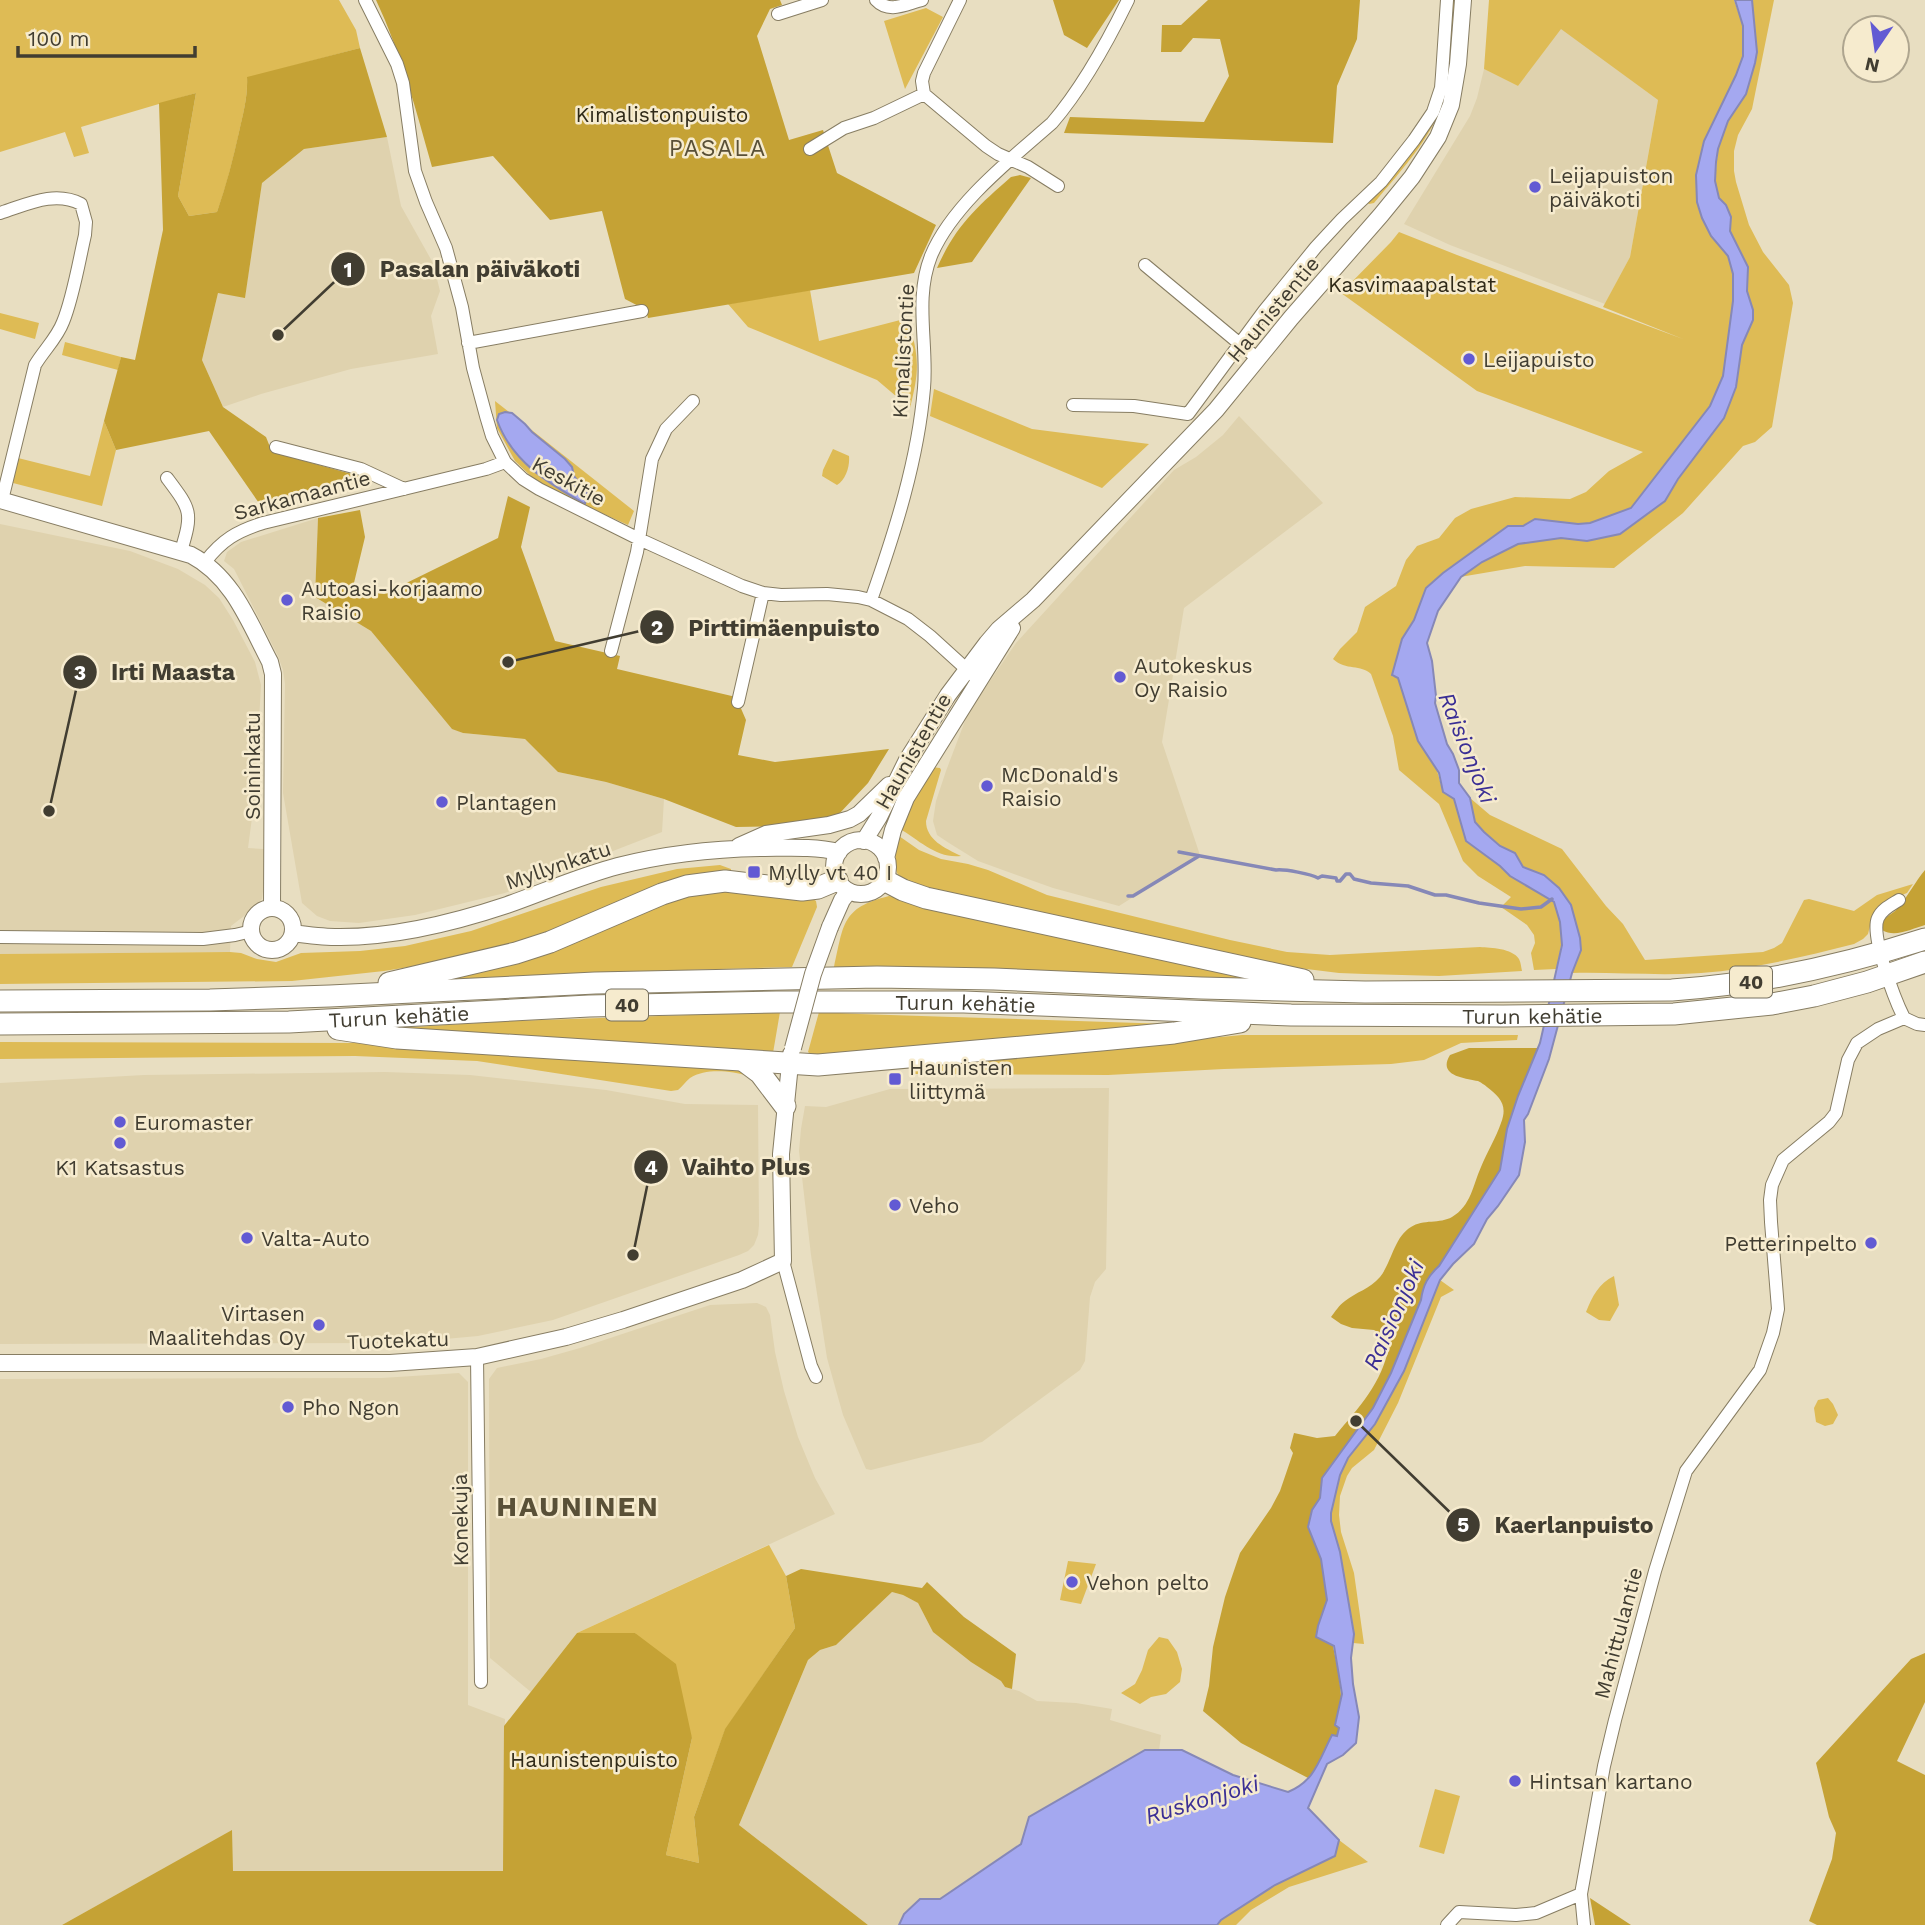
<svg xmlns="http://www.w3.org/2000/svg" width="1925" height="1925" viewBox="0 0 1925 1925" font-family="'Work Sans',sans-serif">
<rect width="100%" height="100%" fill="#e8dec1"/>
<path fill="#dfd2ae" d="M1561,28L1658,100L1630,257L1605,304L1450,245L1404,224L1470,116L1477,98L1484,69L1518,86Z
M387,137L401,206L433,263L440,291L431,316L438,354L351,369L261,394L223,407L202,360L218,293L245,297L262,183L304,149Z
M1239,416L1323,503L1184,608L1162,742L1200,855L1119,906L1053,888L978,861L949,843L937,835L933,821L936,801L946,771L968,713L1016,643L1174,470L1196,457L1223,435Z
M318,518L315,597L371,631L452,728L463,733L525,739L558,772L606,782L664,799L662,832L505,893L415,915L359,923L330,921L317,916L302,903L283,793L285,684L283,670L278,656L234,569L224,561L227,552L241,542Z
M0,524L130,551L178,569L205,585L219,598L233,620L255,662L261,685L255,795L248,848L264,849V883L262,899L244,916L231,926L230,952L0,954Z
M385,1072L470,1075L606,1090L685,1104L758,1105L759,1225L758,1235L754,1245L748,1251L739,1255L553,1320L478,1336L401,1343L0,1344V1083L144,1075Z
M1109,1088L1106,1269L1095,1282L1090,1297L1085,1361L1080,1370L982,1442L871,1470L866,1469L843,1415L827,1358L811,1255L799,1151L801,1129L805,1106L826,1107L890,1089Z
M757,1303L766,1307L770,1315L775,1352L784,1391L798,1437L815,1478L835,1514L577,1633L531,1692L490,1658L489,1379L497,1368L541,1359L580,1348L710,1305Z
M459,1373L468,1382V1705L505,1719L504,1871H232L231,1831L62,1925H0V1379L382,1378Z
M892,1592L903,1595L918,1603L933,1632L966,1658L1001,1681L1005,1687L1019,1691L1037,1701L1076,1703L1112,1709L1110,1720L1161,1735L1159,1751L1145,1750L1021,1843L940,1899L904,1914L899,1925H868L739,1825L808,1660L820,1650L836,1645Z"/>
<path fill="#debb55" d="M0,0H339L356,30L360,48L247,78C248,98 242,118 238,137C232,163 226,187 217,212L189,216L178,196L196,93L81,127L89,153L74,157L65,132L0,152Z
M1451,0H1455C1453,28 1454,58 1448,86C1438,132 1403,168 1374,203L1369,204L1367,202L1434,117Z
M1489,0H1734L1743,26V56L1736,75L1704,141L1711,236L1728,256L1733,274V301L1723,376L1710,406L1631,508L1590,523L1578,524L1535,519L1523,526H1508L1426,588L1414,620L1402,639L1392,676L1398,678L1418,741L1436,767L1443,792L1454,799L1466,841L1500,866L1510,876L1554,902C1563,931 1564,940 1556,969L1534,970L1531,953L1535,943L1534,935L1527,925L1501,907L1511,897L1478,876L1463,861L1439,804L1399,770L1393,736L1371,674C1361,664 1346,671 1333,659L1340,649L1357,632L1365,607L1396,586L1406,560L1417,546L1439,538L1455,518L1471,509L1515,497L1570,499L1586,492L1609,471L1643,452L1477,391L1341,293L1391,242L1399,232L1457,255L1683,339L1603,307L1630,257L1658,100L1561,29L1518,86L1484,69Z
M1752,0H1774L1752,109L1738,135L1734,151V171L1736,182L1749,225L1763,252L1789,285L1793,303L1772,427L1755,442L1743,446L1683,513L1614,568L1525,566L1460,577L1482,562L1518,544L1561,538L1587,541L1620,534L1665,501L1736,387L1742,345L1753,320V310L1747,291L1748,267L1730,231L1731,217L1726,205L1719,199L1715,181L1718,149L1728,121L1746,94L1755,63L1757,52Z
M926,8L943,17L905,89L884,21Z
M810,290L819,341L908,318C919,358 920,368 910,408L877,380L748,327L728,304Z
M0,313L39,323L35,339L0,329Z
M65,342L121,357L118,370L62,355Z
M934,389L1032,429L1149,444L1102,488L930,416Z
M495,401L634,511L628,525L586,506L536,481L515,461L497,428Z
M104,421L116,450L102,506L13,483L18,458L90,476Z
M833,449L849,456C850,466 846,480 837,485L822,476L823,470Z
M931,767L940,768L941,770L926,821C926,840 945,848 961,856C937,859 919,840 900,829L902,815Z
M1470,798L1490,815L1562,849L1606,906L1623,924L1645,960L1763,952L1774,948L1782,943L1804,900L1809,899L1854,911L1877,895L1913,884L1907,893L1894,898L1872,918L1868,934L1863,939L1854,944C1803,957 1753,969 1701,973C1658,976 1615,972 1572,973L1581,950L1580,938L1571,905L1559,888L1544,875L1523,867L1515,853L1500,846L1484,832L1475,822Z
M899,836L919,850L941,859L968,864L988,870L1047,895L1230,940L1287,952L1330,955L1480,947C1491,948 1512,948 1519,959C1521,963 1521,967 1522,971L1439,976L1365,974L1339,973L1243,961L921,889C915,885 905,882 900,877C891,868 897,846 899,836Z
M720,865L731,869V872L541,936L459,959L384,971L292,981L0,984V954L230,952L241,953L257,959L276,962L301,953L360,951L405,946L471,931L601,887L677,869Z
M712,890L813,899L816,901L817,907L792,967L583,973L460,980L455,978L661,903Z
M889,896L1266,981L834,967C844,924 841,908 889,896Z
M780,1012L773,1053L398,1028L511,1021Z
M819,1012L859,1014L1170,1024L813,1056L808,1052Z
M1242,1035H1518L1517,1040L1461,1043L1424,1060L1391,1064L1224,1069L1108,1075L913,1074L915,1071L936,1064Z
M0,1042L356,1043L730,1067L750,1073L748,1076C731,1071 706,1068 690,1078C686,1081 682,1087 678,1090L671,1091L477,1061L355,1056L0,1059Z
M1614,1276L1619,1305L1610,1321L1599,1320L1586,1312C1592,1297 1599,1283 1614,1276Z
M1440,1280L1454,1290L1441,1297L1398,1403L1374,1450L1352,1468L1347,1476L1340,1496L1339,1515L1341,1532L1354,1573L1364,1644L1353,1643L1354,1634L1340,1552L1331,1521V1513L1340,1475L1348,1458L1375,1424L1404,1371Z
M1828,1398L1833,1404L1838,1415L1833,1424L1825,1426L1816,1422L1814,1408L1818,1400Z
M769,1545L786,1576L795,1628L725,1730L694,1817L699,1863L666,1855L692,1738L635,1633H577Z
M1068,1561L1096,1564L1081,1604L1060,1600Z
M1159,1637L1168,1639L1177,1652L1182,1669L1180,1682L1166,1694L1151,1697L1140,1704L1121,1693L1135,1684L1142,1670L1148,1650Z
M1435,1789L1460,1796L1444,1854L1419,1847Z
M1339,1840L1368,1862L1289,1887L1251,1910L1236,1925H1217L1221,1920L1275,1885L1335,1856Z"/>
<path fill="#c5a235" d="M376,0H780L782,5L770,9L757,36L789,140L823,130L837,173L936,225L914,273L648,318L646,310L625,299L602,211L550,220L493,156L432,167C416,110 401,53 376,0Z
M1053,0H1119L1087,48L1064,35Z
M1208,0H1360L1357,39L1337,86L1333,143L1064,133L1070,117L1204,122L1229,76L1220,39L1193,38L1181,52H1161L1162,25H1181Z
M360,48L387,137L304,149L262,183L245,298L218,293L202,360L223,407L266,437L272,452L366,478L261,506L209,431L116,450L104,421L121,357L135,360L163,230L159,103L196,93L178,196L189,216L217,212C226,186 233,159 239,132C243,114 248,96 247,77Z
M1020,175L1031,178L972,262L937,268C956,225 977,207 1011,177Z
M508,496L530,507L521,547L555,641L620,656L617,669L736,697L746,720L738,755L775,762L889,749L868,783L839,814L794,826L736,827L664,799L606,782L558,772L525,739L463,733L452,729L371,631L315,597L318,518L360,510L365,537L353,587L384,594L498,538Z
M1925,870V925C1911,929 1895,938 1882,930L1881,923C1887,915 1893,914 1898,908C1908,896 1915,882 1925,870Z
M1469,1048H1538L1518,1096L1507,1129L1500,1170L1439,1266C1428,1277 1423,1285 1421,1300L1391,1373L1373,1408L1322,1478L1320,1498L1312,1510L1308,1527L1321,1559L1327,1600L1318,1626L1316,1637L1333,1646C1339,1675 1346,1706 1337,1736L1332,1735L1310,1779L1241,1743L1203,1711L1209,1686L1213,1647L1225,1597L1240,1553L1271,1508L1280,1491L1293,1453L1290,1448L1294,1433L1317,1438L1335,1436C1358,1408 1383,1383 1389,1345L1381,1334L1374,1330L1352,1328L1341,1324L1331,1317C1335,1312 1339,1305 1345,1301C1356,1292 1370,1289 1380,1277C1392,1262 1394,1237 1411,1227C1423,1219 1440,1224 1452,1217C1471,1206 1473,1185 1481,1167C1487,1152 1496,1138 1501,1123C1508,1105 1500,1097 1487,1087C1485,1085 1480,1082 1478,1081C1465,1078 1437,1076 1450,1055Z
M801,1569L922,1588L927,1582L964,1617L1016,1654L1012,1689L1005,1687L1001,1681L971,1662L933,1632L918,1603L903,1595L892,1592L836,1645L820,1650L808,1660L739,1825L868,1925H62L232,1830L233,1871H503L504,1726L577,1633H635L676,1664L692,1738L666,1855L699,1863L694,1817L725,1729L795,1628L786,1576Z
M1925,1653V1702L1897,1761L1925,1775V1925H1817L1809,1921L1832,1859L1836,1833L1829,1817L1816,1763L1911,1659Z
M1590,1898L1631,1925H1595Z"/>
<path fill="#a4a8f0" stroke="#8688b7" stroke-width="2" d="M1735,0H1752L1757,52L1755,63L1746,94L1728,121L1718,149L1716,162L1715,181L1719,198L1726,205L1731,217L1730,231L1748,267L1747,291L1753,310V320L1742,345L1736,387L1724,418L1678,479L1665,501L1620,534L1587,541L1561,538L1518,544L1482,562L1461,577L1438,611L1427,643L1432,661L1436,696L1435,703L1447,744L1453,754L1459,770V783L1470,798L1475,822L1484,832L1500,846L1515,853L1523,867L1544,875L1559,888L1571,905L1580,938L1581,950L1572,973L1549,1059L1528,1114L1524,1120L1525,1142L1519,1175L1498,1206L1487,1219L1474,1244L1453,1264L1440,1280L1404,1371L1375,1424L1348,1458L1340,1475L1331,1513V1521L1340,1552L1354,1634L1351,1658L1353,1684L1359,1717L1356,1743L1343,1755L1327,1764L1308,1808L1339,1840L1335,1856L1275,1885L1221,1920L1217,1925H899L904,1914L920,1899H940L1021,1844L1029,1817L1145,1750H1182L1233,1775L1288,1792C1315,1781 1319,1760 1332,1735L1337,1736L1339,1728L1335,1725L1342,1694L1334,1646L1316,1637L1318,1626L1327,1600L1321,1559L1308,1527L1312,1510L1320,1498L1322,1478L1373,1408L1391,1373L1421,1300C1423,1285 1428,1276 1439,1266L1500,1170L1507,1129L1518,1096L1540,1043L1562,945L1560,922L1554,902L1510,876L1500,866L1466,841L1454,799L1443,792L1439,773L1418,741L1398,678L1392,675L1402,639L1414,620L1426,588L1443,573L1508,526H1523L1535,519L1578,524L1590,523L1631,508L1710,406L1723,376L1733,301V274L1728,256L1711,236L1702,218L1697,202L1696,175L1704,141L1736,75L1743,56V26Z
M505,412L512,413L525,424L532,432L565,459L572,467L574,476L587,493L585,504C548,483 512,462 497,420L499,414Z"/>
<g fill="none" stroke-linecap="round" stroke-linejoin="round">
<path stroke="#8688b7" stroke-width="3.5" d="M1179,852L1276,870C1285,869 1311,874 1318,878L1322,876L1336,878L1337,881H1340L1346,874H1350L1354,879L1371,883L1408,886L1435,895H1446L1479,903L1521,909L1541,907L1552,899
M1128,896H1133L1199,856"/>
<defs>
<path id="minor" d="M365,0L397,64L403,83L415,171L426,202L446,248L462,307L473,368L486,416L492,436L505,462L523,479L539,489L639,539L742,586L763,593L781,595L827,594L858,597L871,600L908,619L930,636L974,676
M876,0C889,14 906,4 922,0
M960,0L924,73L922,81L924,94L986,146L998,154L1028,167L1058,186
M778,14L822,0
M810,149L844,128L874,118L924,94
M0,213C26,205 54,190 81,204L86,222L85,235C79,261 73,298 63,322C57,338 44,350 35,365L2,500
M1145,265L1258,359
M468,343L642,311
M1073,405L1134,406L1188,414L1264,311L1316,247L1342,219L1381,182L1414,140L1433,112L1441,88L1442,75L1447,0
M276,447L361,469L404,489
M167,478C191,510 193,512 181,551
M205,562C222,540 237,531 263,523L486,469L505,462
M871,600C895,532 918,460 924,388C928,344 914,299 931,256C952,205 1011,159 1052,123C1083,87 1107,43 1128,0
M611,651L637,552L652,459L666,429L693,401
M738,702L763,593
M1899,900C1891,905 1882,909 1878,918C1870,935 1895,1000 1904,1018
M0,937L203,939L235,935L252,931
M1904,1018L1917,1024L1925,1025
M783,1261L811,1366L816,1377
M477,1357L481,1682
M1447,1925L1459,1912L1516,1915L1536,1913L1581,1894
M1584,1925L1581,1894L1604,1766L1615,1720L1655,1571L1686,1471L1760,1370L1773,1333L1778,1309L1771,1222L1770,1200L1772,1185L1783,1160L1829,1122L1836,1113L1848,1060L1857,1043L1878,1029L1904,1018"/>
<path id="tertiary" d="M0,500L191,555C233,577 249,622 270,662L273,674L272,908
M834 867a27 27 0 1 1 54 0a27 27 0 1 1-54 0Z
M864,841L879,817L907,760L948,695L987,643L999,629L1033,600L1216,410L1291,318L1381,215L1412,177L1438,137L1451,105L1458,64L1463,0
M739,846L766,834L829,825L850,819L859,814L889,785
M886,858L893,830L906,798L1012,628
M251 929a21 21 0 1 1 42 0a21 21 0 1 1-42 0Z
M830,927L842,900L849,891
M293,933C307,935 321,937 335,937C392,938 453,923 507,905C544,892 580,876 618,866C665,854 711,849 760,848C787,848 813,846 839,852
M0,1363H390L477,1357L566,1337L623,1320L742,1280L783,1261L781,1154L791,1054"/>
<g id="trunk">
<path d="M884,880L903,890L926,898L1303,980"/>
<path d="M389,983L516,953L550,942L662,894L687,886L725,881L802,890L818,888L837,880"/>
<path d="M0,1001L210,1000L330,996L595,983L877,977L994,979L1201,988L1365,992L1672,990C1760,984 1841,966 1925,939"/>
<path id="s1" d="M0,1024L289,1022L589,1006L777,1002H964L1291,1015L1503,1016L1674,1014L1772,1004L1814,996L1867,982L1925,962"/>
<path d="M338,1029L397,1038L818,1065L1101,1040L1174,1033L1240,1022"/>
<path d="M744,1061L760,1073L785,1106"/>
</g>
</defs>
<use href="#minor" stroke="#877d63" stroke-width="14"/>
<use href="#tertiary" stroke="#877d63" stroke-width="18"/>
<use href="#trunk" stroke="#877d63" stroke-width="23"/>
<use href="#minor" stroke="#fff" stroke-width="12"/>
<use href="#tertiary" stroke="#fff" stroke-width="16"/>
<use href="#trunk" stroke="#fff" stroke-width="21"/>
<defs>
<path id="tertiary-bridge" d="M793,1048L813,974L830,927"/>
</defs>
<use href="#tertiary-bridge" stroke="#877d63" stroke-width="18" stroke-linecap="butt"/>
<use href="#tertiary-bridge" stroke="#fff" stroke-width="16"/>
</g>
<g fill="#625ad3" stroke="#f6ebce" stroke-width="2.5">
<circle cx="1535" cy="187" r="7"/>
<circle cx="1469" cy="359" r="7"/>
<circle cx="287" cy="600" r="7"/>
<circle cx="1120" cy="677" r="7"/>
<circle cx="987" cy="786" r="7"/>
<circle cx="442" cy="802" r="7"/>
<rect x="747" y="865" width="14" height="14" rx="3.5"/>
<rect x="888" y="1072" width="14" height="14" rx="3.5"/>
<circle cx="120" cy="1122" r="7"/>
<circle cx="120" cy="1143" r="7"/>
<circle cx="895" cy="1205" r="7"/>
<circle cx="247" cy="1238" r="7"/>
<circle cx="1871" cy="1243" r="7"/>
<circle cx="319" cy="1325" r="7"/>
<circle cx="288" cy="1407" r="7"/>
<circle cx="1072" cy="1582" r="7"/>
<circle cx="1515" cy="1781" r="7"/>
</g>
<g text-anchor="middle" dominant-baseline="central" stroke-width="5" stroke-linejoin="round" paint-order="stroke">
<g fill="#f6ebce" stroke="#777160" stroke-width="2">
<rect x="1730" y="966.5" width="42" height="31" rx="5"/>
<rect x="606" y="989.5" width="42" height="31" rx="5"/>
</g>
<g font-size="19" font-weight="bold" fill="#413d31">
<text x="1751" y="982">40</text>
<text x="627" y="1005">40</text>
</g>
<g font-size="21" fill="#302a18" stroke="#f6ebce">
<text x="662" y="114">Kimalistonpuisto</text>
<text x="1412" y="284">Kasvimaapalstat</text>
<text x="594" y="1759">Haunistenpuisto</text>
</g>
<g font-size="21" fill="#413d31" stroke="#f6ebce" text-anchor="start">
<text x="1549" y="175">Leijapuiston<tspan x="1549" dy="24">päiväkoti</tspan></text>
<text x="1483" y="359">Leijapuisto</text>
<text x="301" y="588">Autoasi-korjaamo<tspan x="301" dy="24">Raisio</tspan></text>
<text x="1134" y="665">Autokeskus<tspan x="1134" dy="24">Oy Raisio</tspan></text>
<text x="1001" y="774">McDonald's<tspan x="1001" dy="24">Raisio</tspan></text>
<text x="456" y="802">Plantagen</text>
<text x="768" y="872">Mylly vt 40 I</text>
<text x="909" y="1067">Haunisten<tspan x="909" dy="24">liittymä</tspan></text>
<text x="134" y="1122">Euromaster</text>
<text x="120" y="1167" text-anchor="middle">K1 Katsastus</text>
<text x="909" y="1205">Veho</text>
<text x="261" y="1238">Valta-Auto</text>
<text x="1857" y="1243" text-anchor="end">Petterinpelto</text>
<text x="305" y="1313" text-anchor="end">Virtasen<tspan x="305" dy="24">Maalitehdas Oy</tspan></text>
<text x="302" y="1407">Pho Ngon</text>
<text x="1086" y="1582">Vehon pelto</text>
<text x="1529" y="1781">Hintsan kartano</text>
</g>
<g font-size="21" fill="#413d31" stroke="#f6ebce">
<text transform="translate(1273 309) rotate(-50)">Haunistentie</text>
<text transform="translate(903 351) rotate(-87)">Kimalistontie</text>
<text transform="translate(569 481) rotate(29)">Keskitie</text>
<text transform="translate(302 495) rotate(-15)">Sarkamaantie</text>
<text transform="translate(913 751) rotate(-60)">Haunistentie</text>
<text transform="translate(252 766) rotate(-90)">Soininkatu</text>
<text transform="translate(558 865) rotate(-19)">Myllynkatu</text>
<text stroke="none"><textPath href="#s1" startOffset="966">Turun kehätie</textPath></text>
<text stroke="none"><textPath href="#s1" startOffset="1533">Turun kehätie</textPath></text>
<text stroke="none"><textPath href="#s1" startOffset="399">Turun kehätie</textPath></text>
<text transform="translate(398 1340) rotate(-2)">Tuotekatu</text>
<text transform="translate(460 1520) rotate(-91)">Konekuja</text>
<text transform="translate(1618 1633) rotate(-75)">Mahittulantie</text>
</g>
<g font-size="23" letter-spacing="2" fill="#595037" stroke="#f6ebce">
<text x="718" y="148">PASALA</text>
</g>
<g font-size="23" font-style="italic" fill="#3b2f95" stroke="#f6ebce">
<text transform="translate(1467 748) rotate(68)">Raisionjoki</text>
<text transform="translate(1394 1315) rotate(-66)">Raisionjoki</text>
<text transform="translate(1202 1800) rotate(-17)">Ruskonjoki</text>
</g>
<g font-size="28" font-weight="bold" letter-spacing="2" fill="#595037" stroke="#f6ebce">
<text x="578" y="1506">HAUNINEN</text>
</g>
</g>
<path fill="none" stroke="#413d31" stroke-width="2.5" d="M278 335L348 269M508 662L657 627M49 811L80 672M633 1255L651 1167M1356 1421L1463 1525"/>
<g fill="#413d31" stroke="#f6ebce" stroke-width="2.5">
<circle cx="278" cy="335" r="7"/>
<circle cx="508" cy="662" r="7"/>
<circle cx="49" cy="811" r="7"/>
<circle cx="633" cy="1255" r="7"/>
<circle cx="1356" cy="1421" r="7"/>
<circle cx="348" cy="269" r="18"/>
<circle cx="657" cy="627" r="18"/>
<circle cx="80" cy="672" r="18"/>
<circle cx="651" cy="1167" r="18"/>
<circle cx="1463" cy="1525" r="18"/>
</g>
<g font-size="21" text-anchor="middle" font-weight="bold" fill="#fff">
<text x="348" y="277">1</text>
<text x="657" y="635">2</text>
<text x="80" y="680">3</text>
<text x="651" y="1175">4</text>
<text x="1463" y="1532">5</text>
</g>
<g font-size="23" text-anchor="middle" font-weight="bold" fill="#413d31" stroke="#f6ebce" stroke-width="5" stroke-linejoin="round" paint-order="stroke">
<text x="480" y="277">Pasalan päiväkoti</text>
<text x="784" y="636">Pirttimäenpuisto</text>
<text x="173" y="680">Irti Maasta</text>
<text x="746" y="1175">Vaihto Plus</text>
<text x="1574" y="1533">Kaerlanpuisto</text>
</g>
<g transform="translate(1876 49) rotate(193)"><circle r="33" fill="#f6ebce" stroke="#aea58f" stroke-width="2"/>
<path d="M0-5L12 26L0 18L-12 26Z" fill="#625ad3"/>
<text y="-10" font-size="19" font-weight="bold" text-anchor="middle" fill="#413d31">N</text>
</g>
<path d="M18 46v10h177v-10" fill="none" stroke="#413d31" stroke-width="3.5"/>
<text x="28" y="46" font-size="21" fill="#413d31" stroke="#f6ebce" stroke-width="5" paint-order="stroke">100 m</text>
</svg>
